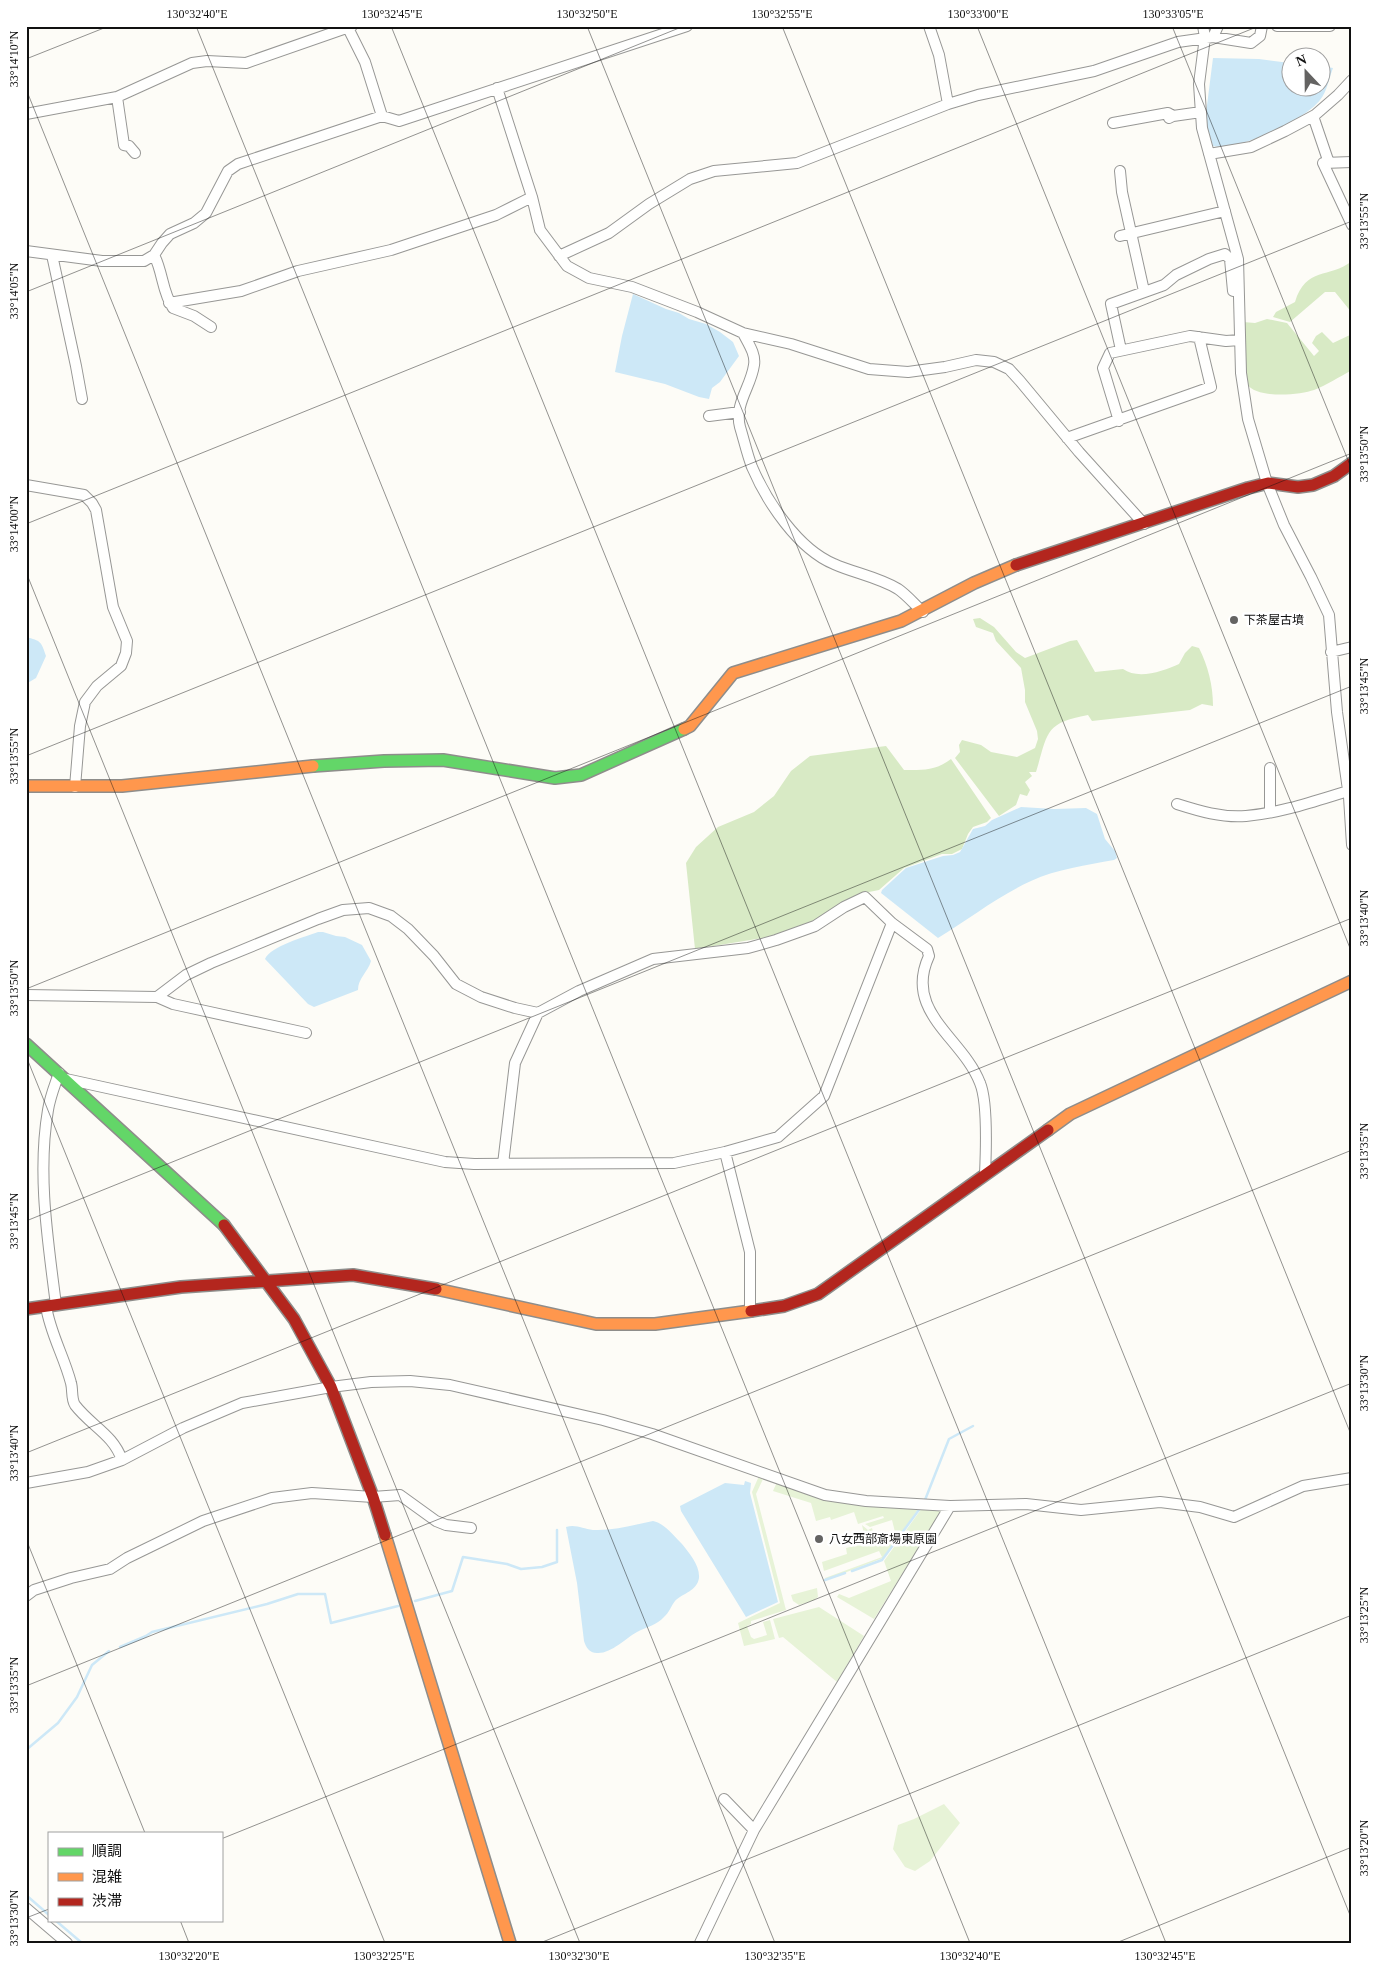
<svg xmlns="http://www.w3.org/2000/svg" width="1378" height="1969" viewBox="0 0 1378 1969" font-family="'Times New Roman','Noto Sans JP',serif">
<rect width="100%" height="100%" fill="#fdfcf7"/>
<path fill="#e7f3d7" d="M759,1476L764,1477L756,1494L786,1610L751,1621V1624L747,1626L751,1637L754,1639L767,1635L763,1622L770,1620L775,1639L744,1646L738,1623L780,1603L752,1492Z
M777,1482L919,1508L883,1558L826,1580L825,1578L882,1557L879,1551L824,1571L822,1562L847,1554L846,1548L866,1543L862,1525L868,1530L872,1528L874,1535L869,1537L870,1538L875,1537L879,1545L887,1542L886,1534L895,1532L892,1520L870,1527L865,1524L884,1518L883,1516L858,1524L854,1512L831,1520L830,1517L816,1521L811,1503L773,1491Z
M922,1508L939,1509L941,1512L874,1619L837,1597L839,1594L849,1598L891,1581L884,1561Z
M817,1588L818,1597L814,1600L799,1605L793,1601L791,1595Z
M819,1607L864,1636L837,1682L783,1637L779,1638L773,1619Z
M944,1804L960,1823L930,1861L915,1871L905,1867L893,1849L898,1825L914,1819Z"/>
<path fill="#d8eac5" d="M1352,261V313L1335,292H1325L1290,322L1273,317L1276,312L1295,302C1306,266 1329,279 1352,261Z
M1267,319L1287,323L1314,356L1319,351L1312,343L1316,336L1322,332L1333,343L1352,334V370C1339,377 1327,385 1314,390C1300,395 1256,399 1247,384C1242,374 1243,335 1243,322L1255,323Z
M980,618L994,627L1016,652L1025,658L1070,641L1077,640L1095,672L1123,669C1138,680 1164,671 1179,664L1185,653L1192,646L1199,648C1208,666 1213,685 1213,706L1202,704L1190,710L1092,721L1088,715C1044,723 1048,733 1036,772H1029L1032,776L1025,782L1030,790L1027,796L1020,794L1016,805L999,816L955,758L960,752L959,745L962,740L981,745L991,752L1017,757L1035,748L1038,739L1037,731L1025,702V690L1021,668L996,641L993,633L976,627L973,619Z
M886,746L904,770C923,770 935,771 951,759L991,818L987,822L973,827L968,834L962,849L952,854H942L904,868L879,890L864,893L814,923L774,936L695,949L686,863L696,847L718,827L754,812L774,796L791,771L810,756Z"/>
<path fill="#cde8f7" d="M1213,58L1259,59L1290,63V88H1320L1321,66L1333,68C1329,78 1327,92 1320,100C1305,120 1237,152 1213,146L1205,121Z
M633,294L666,309L679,313L689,319L706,324L720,332L733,342L739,356L720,382L712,388L709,399L699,397L665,384L615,372L622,336Z
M26,637C41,641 41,641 46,656L36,678L26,684Z
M1021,807L1054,809L1086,808L1097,814L1105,839L1115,851L1117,858L1114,860C1087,865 1057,869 1031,881C998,896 969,919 938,938L881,893L882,890L906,868L943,856L953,855L960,852L973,829L985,826L992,820Z
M318,932H323L336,936L345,937L362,945L371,961C368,972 358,978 358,990L314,1007L308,1004L265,959C271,946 305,937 318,932Z
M745,1481L751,1483L750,1493L778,1602L746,1617L681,1511L680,1506L725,1483L744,1485Z
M653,1521C664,1523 674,1536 682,1544C689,1553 700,1565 699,1578C697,1591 683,1593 675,1601C671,1606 669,1613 664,1617C657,1625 646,1627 637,1632C626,1638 611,1654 597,1653C589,1653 586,1647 584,1641L577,1583L566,1527C576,1524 583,1529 593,1530C613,1531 633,1525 653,1521Z"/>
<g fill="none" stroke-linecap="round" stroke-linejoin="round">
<path stroke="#cde8f7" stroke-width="2.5" d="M925,1500L949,1439L973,1426
M852,1571L882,1560L921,1507
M825,1580L845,1573
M415,1601L452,1591L463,1557L507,1564L521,1569L542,1567L557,1562V1530
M120,1647L146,1636L152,1632L267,1604L298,1594H325L331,1623L398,1606
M26,1750L58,1723L77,1697L92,1665L109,1651
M26,1895L49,1915
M55,1920L82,1943"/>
<defs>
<path id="street" d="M929,26L939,55L948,104
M1203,26L1205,37L1199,84L1202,128L1238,259L1241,373L1248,419L1267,483L1284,525L1311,577L1329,615L1337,712L1349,797L1352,845
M1277,26H1330
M348,28L365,62L382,116
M1213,37L1218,26
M497,88L532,197L540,230L567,266L589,278L632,287L697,312L743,333L791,344L869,369L908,372L945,367L976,360L994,362L1009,369L1020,381L1079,452L1144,524
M117,97L124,145L129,146L135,153
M26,114L117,97L192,63L207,61L246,63L352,26
M1313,116L1329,163
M1169,118L1173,116L1201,112
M1113,123L1168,113L1173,116
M1209,154L1251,147L1285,131L1315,115L1338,95L1352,80
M1352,162L1323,163L1352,225
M1120,171L1122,192L1144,291
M1120,236L1225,211
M26,251L102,261H144L154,255L162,243L170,234L194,223L206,213L228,171L238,164L382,116L399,121L687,26
M52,255L76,366L82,399
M154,255C163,272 162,292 173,308L194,316L211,327
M559,256L609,233L649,204L690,179L714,171L797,163L948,104L978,95L1094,71L1178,42L1213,37L1251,43L1260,36L1262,26
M169,303L241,291L298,271L391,250L496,215L532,197
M743,333C748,343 756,354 754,365C751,387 734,404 740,427C744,440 747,454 752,467C767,502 798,549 834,564C854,573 878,577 898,589C907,595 915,605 923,612
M1121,350L1111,304L1164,285L1176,275L1209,259L1225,254L1230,259L1233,291
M709,416L740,412
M1119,421L1103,368L1110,353L1190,336L1226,341L1240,340
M1067,438L1211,387L1199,337
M26,485L84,495L92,503L96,510L113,607L127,641L126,653L121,666L97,686L85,702L80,726L75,787
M1331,652L1352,647
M1177,804C1199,811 1222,818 1246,816C1281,813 1315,801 1348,791
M1270,811V768
M26,995L157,997L186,975L211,963L318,919L343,910L369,908L391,916L408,929L434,956L456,984L481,997L515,1008L538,1013
M157,997L173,1004L306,1033
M66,1079L445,1162L474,1164L674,1163L725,1152L778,1137L824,1096L892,923
M725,1152L750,1252V1311
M503,1164L515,1063L538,1013L579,991L653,959L748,948L776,940L815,926L844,907L865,897L892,923L927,949L929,956C903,1012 963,1038 980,1083C988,1102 986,1152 985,1174
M56,1305C48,1241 37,1174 48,1110C50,1097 55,1085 59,1073
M46,1306C50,1333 64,1356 71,1383C73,1390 71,1399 75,1405C91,1426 113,1434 122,1460
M26,1483L88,1472L122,1460L183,1428L242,1403L331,1387L371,1382L410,1381L450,1385L603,1420L652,1434L825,1495L866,1501L950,1506L1026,1504L1081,1510L1160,1502L1200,1507L1234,1517L1303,1486L1352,1478
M26,1596L34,1590L71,1578L110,1569L127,1558L203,1521L272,1498L312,1493L373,1497L400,1495L436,1521L446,1525L471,1528
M724,1799L754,1830
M26,1908L67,1943
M700,1943L754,1830L950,1506"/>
<path id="fast" d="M313,766L384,761L443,760L555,778L581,775L684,729
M26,1044L224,1225"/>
<path id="slow" d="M684,729L690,726L733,673L901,621L974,583L1016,565
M26,786H122L313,766
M1048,1130L1070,1114L1352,981
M436,1289L596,1324H655L751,1311
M385,1535L510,1943"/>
<path id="jam" d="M1016,565L1248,488L1268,483L1298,487L1313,485L1334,476L1352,463
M224,1225L294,1319L331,1387L373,1497L385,1535
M26,1309L181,1287L353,1275L436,1289
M751,1311L784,1306L818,1294L1048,1130"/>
</defs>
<use href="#street" stroke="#979795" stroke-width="12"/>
<use href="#fast" stroke="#8e8d8b" stroke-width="14"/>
<use href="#slow" stroke="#8e8d8b" stroke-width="14"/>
<use href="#jam" stroke="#8e8d8b" stroke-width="14"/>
<use href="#street" stroke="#fffffe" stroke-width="10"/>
<use href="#fast" stroke="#63d668" stroke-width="11"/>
<use href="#slow" stroke="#ff974d" stroke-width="11"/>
<use href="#jam" stroke="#b3261e" stroke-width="11"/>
</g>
<path fill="none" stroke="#111" stroke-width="1" stroke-opacity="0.45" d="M196,26L970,1943M391,26L1166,1943M587,26L1352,1920M782,26L1352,1437M977,26L1352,953M1172,26L1352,470M26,59L109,26M26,89L775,1943M26,292L684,26M26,524L1259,26M26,572L580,1943M26,756L1352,221M26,989L1352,453M26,1056L385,1943M26,1221L1352,686M26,1453L1352,918M26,1539L145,1833M26,1686L1352,1150M221,1839L1352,1383M26,1918L49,1909M180,1920L189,1943M540,1943L1352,1615M1116,1943L1352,1847"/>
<g fill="#646362" stroke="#fff" stroke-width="2">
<circle cx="1234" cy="620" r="5"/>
<circle cx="819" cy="1539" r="5"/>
</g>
<g text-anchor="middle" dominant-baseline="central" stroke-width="5" stroke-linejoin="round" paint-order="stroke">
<g font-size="12" fill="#111" stroke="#fff" text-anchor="start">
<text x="1244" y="620">下茶屋古墳</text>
<text x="829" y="1539">八女西部斎場東原園</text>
</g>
</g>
<rect width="1378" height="1969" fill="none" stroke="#ffffff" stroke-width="55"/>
<rect x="48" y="1832" width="175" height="90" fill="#ffffff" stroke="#a0a0a0"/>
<rect x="58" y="1848" width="25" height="8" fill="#63d668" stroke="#a0a0a0"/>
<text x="92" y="1856" font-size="15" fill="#111111">順調</text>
<rect x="58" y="1873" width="25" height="8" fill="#ff974d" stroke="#a0a0a0"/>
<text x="92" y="1882" font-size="15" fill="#111111">混雑</text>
<rect x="58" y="1898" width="25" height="8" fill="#b3261e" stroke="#a0a0a0"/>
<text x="92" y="1906" font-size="15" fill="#111111">渋滞</text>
<g transform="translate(1306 72) rotate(338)"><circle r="24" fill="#ffffff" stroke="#a0a0a0"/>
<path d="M0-4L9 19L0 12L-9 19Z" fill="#646362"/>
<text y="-8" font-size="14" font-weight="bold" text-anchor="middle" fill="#111111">N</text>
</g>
<rect x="28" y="28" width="1322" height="1914" fill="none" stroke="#111" stroke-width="2"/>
<g font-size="12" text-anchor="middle" fill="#111">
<text x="197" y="18">130°32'40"E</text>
<text x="392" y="18">130°32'45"E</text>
<text x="587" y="18">130°32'50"E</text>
<text x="782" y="18">130°32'55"E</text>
<text x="978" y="18">130°33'00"E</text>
<text x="1173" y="18">130°33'05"E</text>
<text transform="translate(14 59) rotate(-90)" y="4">33°14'10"N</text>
<text transform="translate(1364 221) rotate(-90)" y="4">33°13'55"N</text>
<text transform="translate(14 291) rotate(-90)" y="4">33°14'05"N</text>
<text transform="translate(1364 454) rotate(-90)" y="4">33°13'50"N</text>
<text transform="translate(14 524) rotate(-90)" y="4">33°14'00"N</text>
<text transform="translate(1364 686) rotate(-90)" y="4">33°13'45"N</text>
<text transform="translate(14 756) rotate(-90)" y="4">33°13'55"N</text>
<text transform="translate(1364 918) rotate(-90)" y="4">33°13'40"N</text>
<text transform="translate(14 988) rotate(-90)" y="4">33°13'50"N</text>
<text transform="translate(1364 1151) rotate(-90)" y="4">33°13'35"N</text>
<text transform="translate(14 1221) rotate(-90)" y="4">33°13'45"N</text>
<text transform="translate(1364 1383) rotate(-90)" y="4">33°13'30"N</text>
<text transform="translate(14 1453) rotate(-90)" y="4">33°13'40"N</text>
<text transform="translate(1364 1615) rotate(-90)" y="4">33°13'25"N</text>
<text transform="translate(14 1685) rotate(-90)" y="4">33°13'35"N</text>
<text transform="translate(1364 1848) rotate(-90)" y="4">33°13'20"N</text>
<text transform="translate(14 1918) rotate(-90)" y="4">33°13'30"N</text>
<text x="189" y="1960">130°32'20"E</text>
<text x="384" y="1960">130°32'25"E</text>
<text x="579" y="1960">130°32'30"E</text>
<text x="775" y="1960">130°32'35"E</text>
<text x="970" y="1960">130°32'40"E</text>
<text x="1165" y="1960">130°32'45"E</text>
</g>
</svg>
